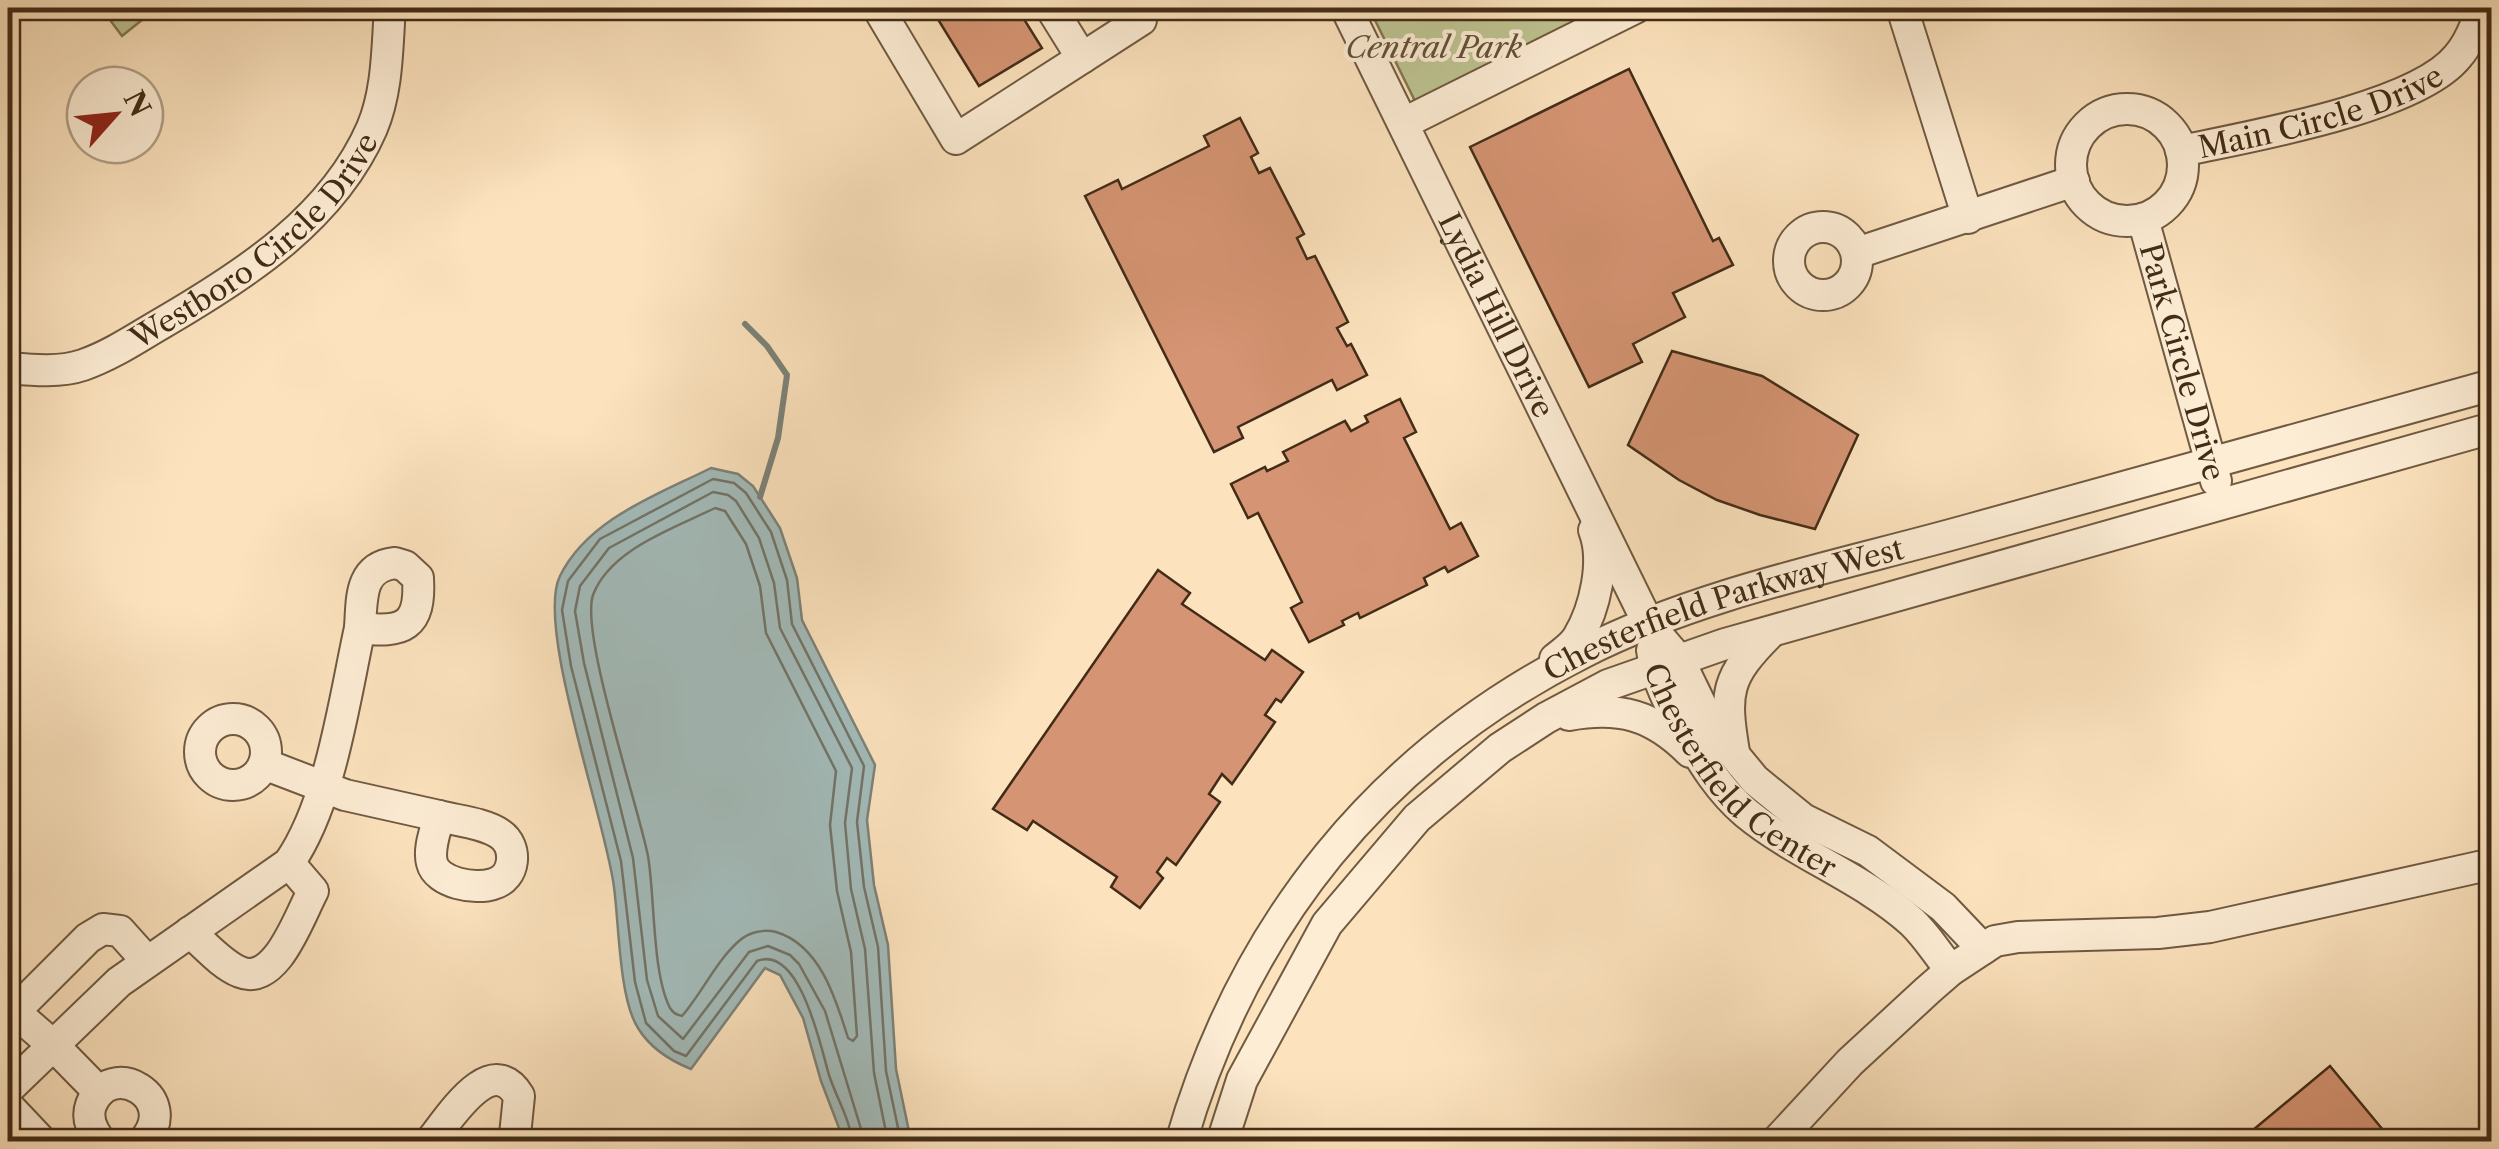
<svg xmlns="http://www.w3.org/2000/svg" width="2499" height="1149" viewBox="0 0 2499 1149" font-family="'Libre Caslon Text',serif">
<rect width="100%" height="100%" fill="#fce3be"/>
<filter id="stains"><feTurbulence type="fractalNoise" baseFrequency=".002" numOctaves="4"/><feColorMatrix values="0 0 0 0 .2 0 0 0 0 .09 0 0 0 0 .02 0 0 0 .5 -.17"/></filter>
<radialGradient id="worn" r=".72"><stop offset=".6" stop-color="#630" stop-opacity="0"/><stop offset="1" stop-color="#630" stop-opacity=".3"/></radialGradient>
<path fill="#bec492" stroke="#807854" stroke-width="2.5" d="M101,8H157L122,36Z
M1369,8H1601L1415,101Z"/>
<path fill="#a3bcbb" stroke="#7c8279" stroke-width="2.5" d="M711,468L738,474L753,486L780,528L797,578L802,620L875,765L867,820L874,885L888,945L896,1069L911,1141H844L821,1081L803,1018L780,975L765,968L691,1069C671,1061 650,1048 638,1028C619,999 619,923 614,887C606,821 535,626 560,576C588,519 657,495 711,468Z"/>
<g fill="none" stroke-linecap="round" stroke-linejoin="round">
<path stroke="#727469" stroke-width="2.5" d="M715,508L725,511L746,544L760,586L766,633L836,771L830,825L837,891L851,952L857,1036L853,1041L848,1038C836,999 820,945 776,932C763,929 749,932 739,941C716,961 702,993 682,1016C676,1014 674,1014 670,1008C652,973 655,897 648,856C638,805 580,634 593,595C610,549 675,528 715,508Z
M852,1142C850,1119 836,1097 829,1075C821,1048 800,944 757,961L686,1056L674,1051L646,1023L635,982L621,861L571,666L562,610L568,581L600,539L713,479L734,483L746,493L771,532L787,580L792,624L864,766L857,822L864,887L878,947L886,1071L901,1142
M865,1142L825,1011L799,964L790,955L768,946L749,952L683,1039L658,1016L647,980L633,858L584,663L575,611L580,586L609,548L713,492L728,495L736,501L759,538L774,583L780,628L852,768L845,823L851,889L865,949L874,1073L888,1142"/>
<path stroke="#7c8279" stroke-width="6" d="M745,324L767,346L787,375L778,438L760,497"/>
</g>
<path fill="#d59473" stroke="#422c17" stroke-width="2.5" d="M931,8H1017L1042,48L979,86Z
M1629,69L1713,241L1719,238L1733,265L1673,293L1685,317L1633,344L1642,362L1589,387L1470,147Z
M1240,118L1258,153L1251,157L1259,173L1270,168L1304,234L1297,238L1307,259L1315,256L1348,322L1337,328L1347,346L1351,344L1367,375L1337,390L1332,380L1238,427L1243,438L1214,452L1085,196L1118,180L1122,189L1209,146L1204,136Z
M1672,351L1762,376L1858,435L1815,529L1760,515L1717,500L1679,480L1628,445Z
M1400,399L1416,432L1404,438L1450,529L1461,523L1478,556L1448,572L1445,567L1424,578L1427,585L1360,618L1358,613L1342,621L1344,625L1309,642L1291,608L1302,602L1258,513L1248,518L1231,484L1265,467L1267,471L1288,461L1283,452L1345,421L1351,431L1368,422L1365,416Z
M1158,570L1190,593L1182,604L1265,660L1272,650L1303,672L1281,702L1276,699L1265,715L1275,722L1232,784L1222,774L1209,794L1220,802L1176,865L1167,858L1157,872L1163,878L1140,908L1111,887L1117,877L1033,821L1027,830L993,809Z
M2330,1066L2393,1142H2221L2225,1138L2228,1141L2235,1136L2238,1138L2245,1133L2247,1135Z"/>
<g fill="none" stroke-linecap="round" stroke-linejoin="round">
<defs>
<g id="minor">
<path d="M878,8L956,139L1082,58L1051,8"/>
<path id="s1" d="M1346,8L1649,625L1679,660L1712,728L1755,780L1803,819L1868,851L1943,907L1983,949"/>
<path d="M1902,8L1968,218"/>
<path d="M1082,58L1141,20L1132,8"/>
<circle cx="2127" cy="165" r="56"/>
<path d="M1404,123L1635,8"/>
<path id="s2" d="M2181,151C2247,137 2417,108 2458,56C2470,42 2476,24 2482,8"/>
<path id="s3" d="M2143,219L2216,481"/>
<circle cx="1823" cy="261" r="34"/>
<path d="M1857,253L2074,181"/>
<path id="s4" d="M8,368C31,370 60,373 83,365C112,355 138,337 164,322C246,274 333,218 372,128C388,90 387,47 390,8"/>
<path d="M395,563L405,566L418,578C421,627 403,633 360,628C362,599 359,567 395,563Z"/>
<path id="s5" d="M1652,650C1656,680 1671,707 1686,734C1703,763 1720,791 1746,813C1797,855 1863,878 1912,922C1927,936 1938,955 1951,970"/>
<path d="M1555,659C1562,653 1573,646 1578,637C1595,609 1606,561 1594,530"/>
<path d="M1569,715C1620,706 1653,715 1690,752"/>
<circle cx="233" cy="752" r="33"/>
<path d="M1734,752C1724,692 1726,677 1770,633"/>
<path d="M264,764L345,795L439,816"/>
<path d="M439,816C458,821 484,823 500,834C518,846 516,878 493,884C475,890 437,883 432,863C428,848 436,830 439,816Z"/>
<path d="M190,932C205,945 222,965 240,972C276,987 299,917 313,891L289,863"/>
<path d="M8,1006L55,1047L99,1092"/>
<path d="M14,1012L88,938L103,929L120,931L146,960"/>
<path d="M8,1089L119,982L289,863C331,802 344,701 360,628"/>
<path d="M8,1106L42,1142"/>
<path d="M101,1142C92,1131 86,1119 91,1105C110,1056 183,1098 143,1142"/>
<path d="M430,1142C449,1119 491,1049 519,1096L515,1135L510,1142"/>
<path id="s6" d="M1181,1142C1244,924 1379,756 1582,653C1701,592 1844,565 1972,529C2145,481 2318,433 2492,385"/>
<path d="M1222,1142L1242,1080L1327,924L1417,818L1500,748L1546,718L1608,685L1725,644L2492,428"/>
<path d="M1776,1142L1850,1062L1928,990L1951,970L1995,941L2018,937L2158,933L2210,927L2492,864"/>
</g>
</defs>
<use href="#minor" stroke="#705a41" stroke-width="34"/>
<use href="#minor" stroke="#fdedd5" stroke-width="30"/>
</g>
<g text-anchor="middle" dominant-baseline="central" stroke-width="8" stroke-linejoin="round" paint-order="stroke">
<g font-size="30" font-style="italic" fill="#615236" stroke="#fdedd5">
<text x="1434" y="47">Central Park</text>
</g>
<g font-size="30" fill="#422c17" stroke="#fdedd5">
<text stroke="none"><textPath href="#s2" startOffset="145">Main Circle Drive</textPath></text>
<text stroke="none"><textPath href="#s4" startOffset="290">Westboro Circle Drive</textPath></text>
<text stroke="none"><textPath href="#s1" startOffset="342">Lydia Hill Drive</textPath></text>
<text stroke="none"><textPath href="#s3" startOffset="148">Park Circle Drive</textPath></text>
<text stroke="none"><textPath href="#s6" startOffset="800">Chesterfield Parkway West</textPath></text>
<text stroke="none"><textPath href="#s5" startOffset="155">Chesterfield Center</textPath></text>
</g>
</g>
<rect width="2499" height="1149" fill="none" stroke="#fce3be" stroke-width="40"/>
<rect x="10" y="10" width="2479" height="1129" fill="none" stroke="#422c17" stroke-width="5"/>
<rect x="20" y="20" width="2459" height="1109" fill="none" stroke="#422c17" stroke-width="2.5"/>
<g transform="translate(115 115) rotate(63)"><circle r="48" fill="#fdedd5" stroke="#b2a089" stroke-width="2.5"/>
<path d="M0-8L18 38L0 25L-18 38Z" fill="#8f2418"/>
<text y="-15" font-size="28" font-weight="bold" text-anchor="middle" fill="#422c17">N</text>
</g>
<rect width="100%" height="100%" filter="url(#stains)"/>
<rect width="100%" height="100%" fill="url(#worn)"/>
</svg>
